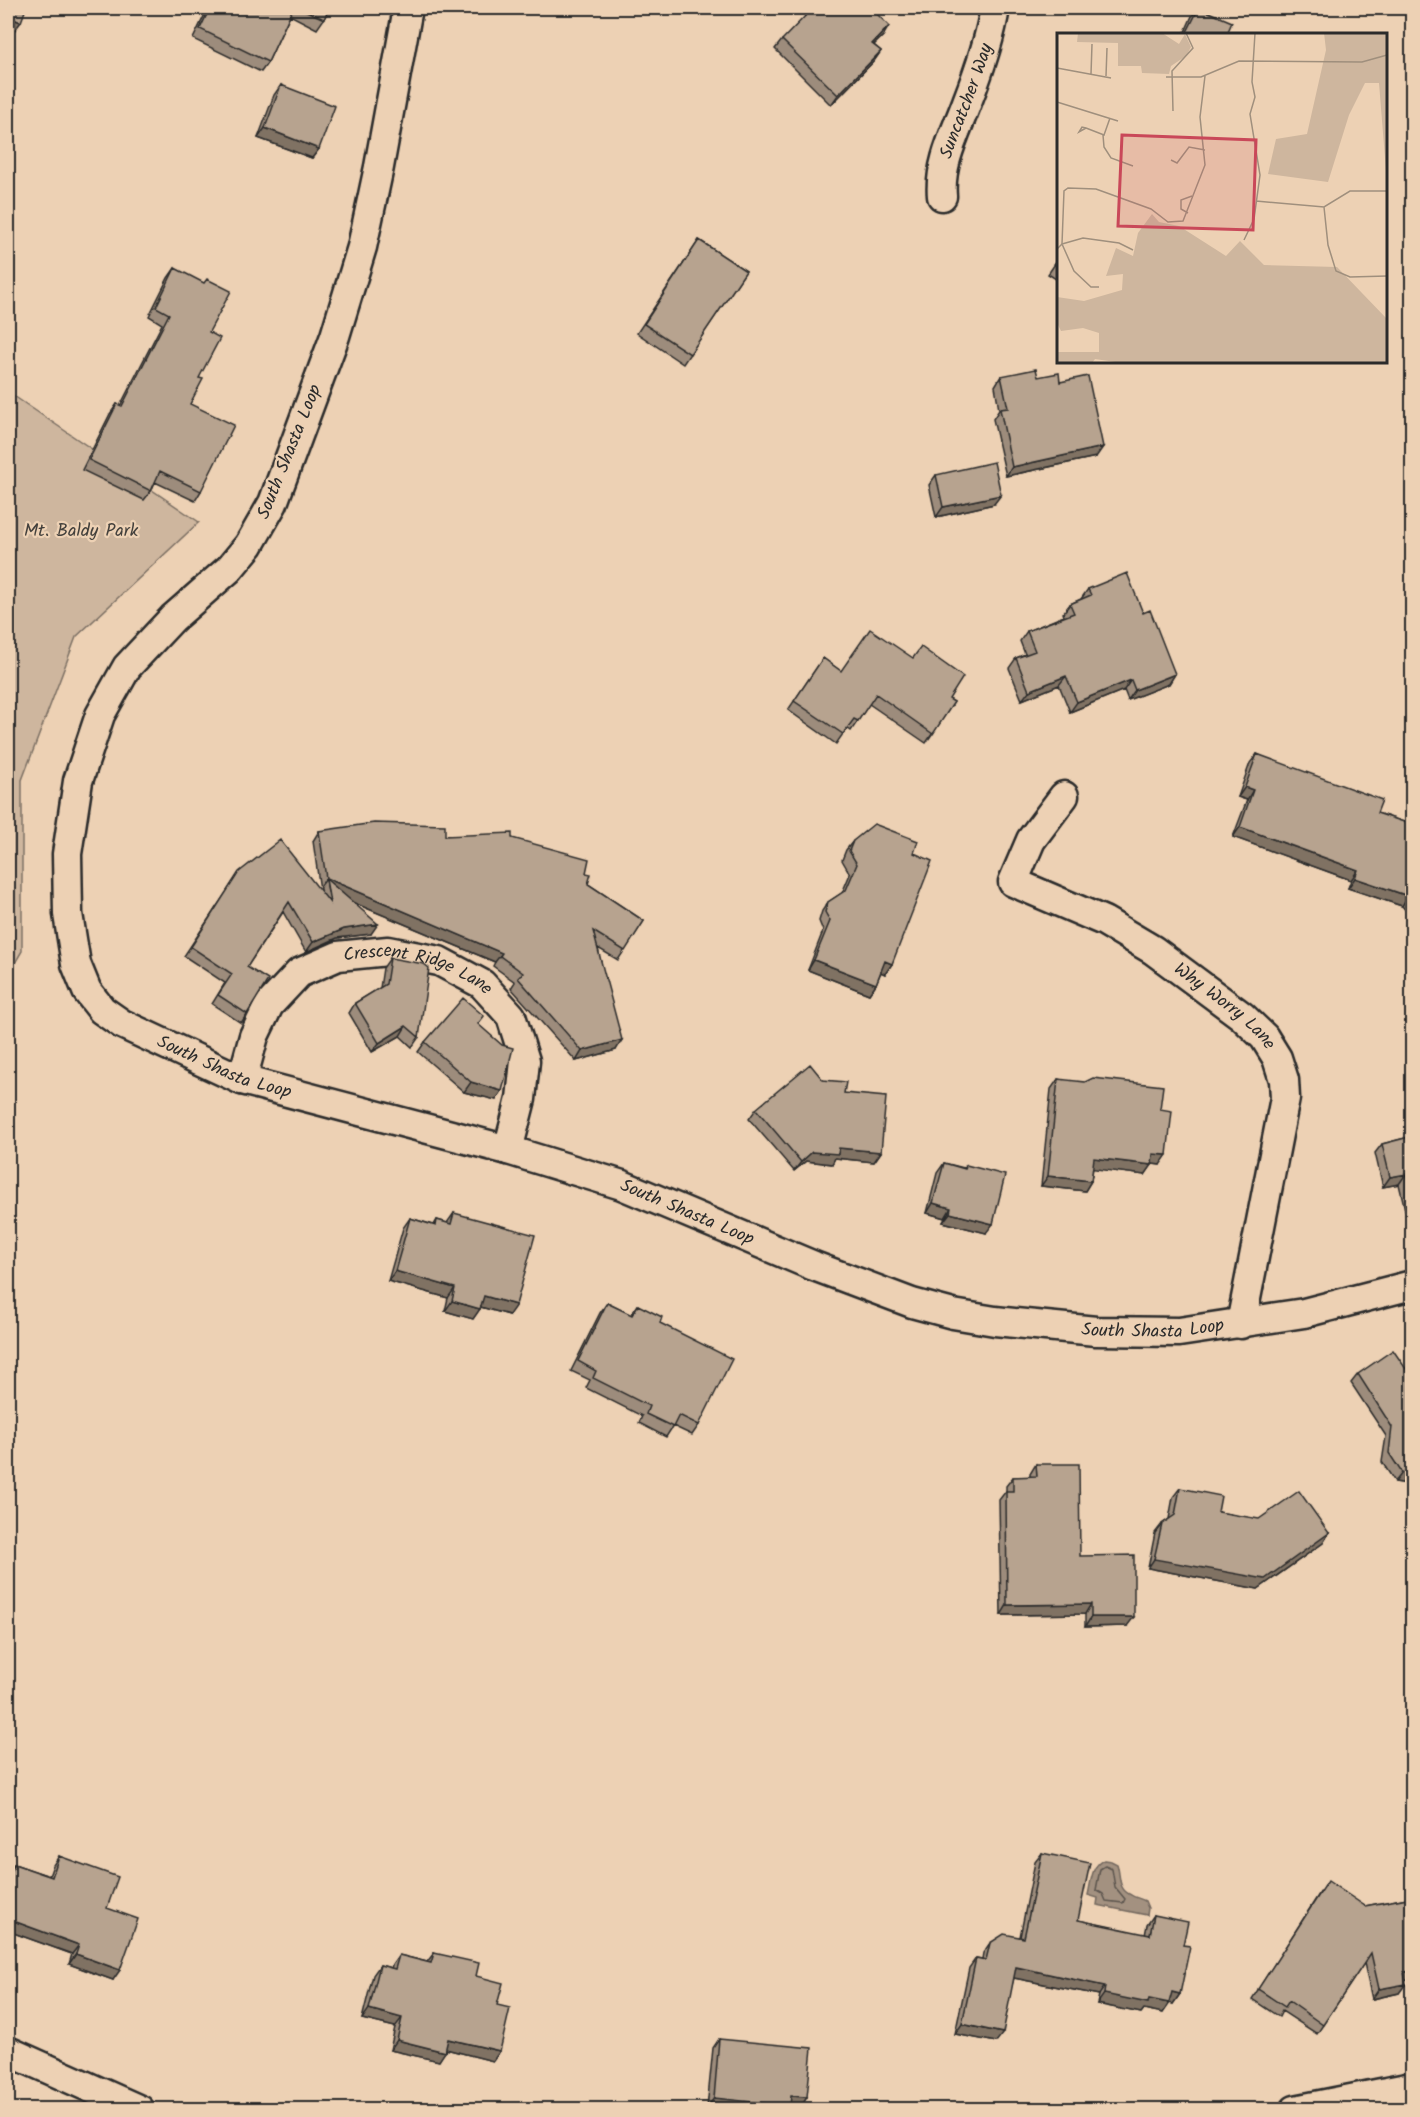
<svg xmlns="http://www.w3.org/2000/svg" width="1420" height="2117" viewBox="0 0 1420 2117" font-family="Kalam,sans-serif">
<rect width="100%" height="100%" fill="#edd1b4"/>
<filter id="ink" filterUnits="userSpaceOnUse"><feTurbulence type="fractalNoise" baseFrequency=".0167" numOctaves="2"/><feDisplacementMap in="SourceGraphic" scale="12" xChannelSelector="R" yChannelSelector="G"/><feConvolveMatrix kernelMatrix="1 2 1 2 8 2 1 2 1" color-interpolation-filters="sRGB"/></filter>
<g filter="url(#ink)">
<path fill="#ceb69e" stroke="#7c7064" stroke-width="1.5" d="M8,392L199,522L76,637L22,780V951L8,975Z"/>
<path fill="#a39180" stroke="#73685e" stroke-width="1.5" d="M1104,1860L1111,1861L1117,1864C1121,1876 1117,1889 1131,1895C1135,1898 1140,1898 1145,1901L1148,1908L1147,1915L1097,1905L1098,1898L1088,1895C1091,1883 1091,1865 1104,1860Z"/>
<g fill="none" stroke-linecap="round" stroke-linejoin="round">
<path stroke="#5b544d" stroke-width="1.5" d="M1105,1866L1112,1869L1115,1887L1125,1899L1123,1903L1106,1901L1103,1894L1096,1890L1100,1869Z"/>
<defs>
<g id="minor">
<path id="s1" d="M408,8L379,167L362,247L335,336L273,503L249,545L229,569L173,618L127,667L100,715L78,781L67,854L68,914L76,964L87,991L102,1010L122,1024L242,1080L508,1150L622,1185L814,1266L912,1303L953,1314L995,1321L1096,1331L1179,1332L1304,1313L1412,1285"/>
<path id="s2" d="M942,196C939,163 956,132 967,102C979,71 990,40 995,8"/>
<path id="s3" d="M1064,796L1031,840L1013,882L1104,921L1153,950L1242,1016L1264,1037L1277,1058L1284,1080L1285,1098L1241,1324"/>
<path id="s4" d="M242,1080L254,1036L269,1005L299,973L338,956L388,951L439,961L482,984L511,1016L525,1061L521,1099L508,1150"/>
<path d="M8,2051L140,2110"/>
<path d="M1295,2110L1412,2087"/>
</g>
</defs>
<use href="#minor" stroke="#2b2b2b" stroke-width="33"/>
<use href="#minor" stroke="#edd1b4" stroke-width="28"/>
</g>
<path fill="#9d8c7b" stroke="#2b2b2b" stroke-width="1.5" d="M208,8H329L324,19L317,29L290,15L268,62L261,72L193,39Z
M1198,8L1227,34H1184L1192,16Z
M883,36L874,45L881,51L874,61L831,105L775,49L782,40Z
M281,85L319,149L312,158L258,138L274,95Z
M699,240L746,271L683,364L637,333Z
M1059,258V281L1048,274Z
M175,268L209,332L199,378L190,404L201,491L195,501L155,482L151,491L144,500L82,470L110,414L117,404L120,406L162,324L149,316L168,278Z
M1001,376L1038,377L1060,382L1096,457L1006,476L993,419L999,410L995,386Z
M936,475L994,504L936,517L929,485Z
M1088,589L1143,613L1175,674L1169,684L1128,700L1124,690L1070,712L1059,685L1022,700L1009,668L1016,658L1025,654L1020,641L1027,631L1064,616L1063,613L1070,604L1081,599Z
M823,658L841,671L949,699L954,702L926,743L869,704L851,731L847,728L836,744L788,710Z
M1257,754L1377,813L1413,825V919L1402,906L1348,888L1351,880L1233,837L1247,800L1238,797L1250,763Z
M319,831L512,838L586,873L588,884L644,921L618,960L598,948L616,1050L576,1061L511,988L515,982L493,966L495,962L352,902L371,934L337,938L306,952L283,912L247,967V1014L241,1023L212,1004L225,983L184,956L233,882L320,890L313,841Z
M853,841L914,853L892,964L885,974L881,972L876,984L869,994L808,970L823,931L819,921L822,911L828,902L842,893L850,874L842,860L846,850Z
M390,958L419,1037L412,1047L400,1036L372,1052L349,1013L355,1003L380,988L383,968Z
M478,1024L502,1091L496,1100L464,1092L418,1052L425,1042Z
M1058,1079L1160,1109V1165L1152,1164L1145,1175L1093,1168L1091,1181L1085,1191L1041,1186L1051,1089Z
M823,1080L844,1093L881,1152L874,1162L835,1158L832,1164L806,1161L794,1171L749,1119L756,1109Z
M1413,1136V1213L1406,1214L1399,1184L1383,1187L1375,1153L1382,1144Z
M944,1163L964,1168L966,1165L986,1233L943,1222L945,1218L927,1213L937,1173Z
M454,1213L509,1315L481,1307L473,1319L445,1311L448,1298L388,1281L403,1228L410,1218L434,1225L437,1220L447,1223Z
M607,1303L631,1315L638,1305L660,1323L699,1425L692,1435L673,1426L666,1437L639,1423L642,1416L586,1388L590,1380L571,1371L600,1313Z
M1358,1374L1413,1379V1481L1408,1484L1395,1482L1382,1462L1386,1436L1351,1383Z
M1036,1464L1080,1556L1127,1626L1085,1627V1614L1001,1615L999,1500L1006,1491V1486L1013,1477H1030V1474Z
M1180,1488L1218,1512L1329,1533L1323,1543L1258,1589L1148,1568L1155,1533L1162,1524L1169,1519L1173,1497Z
M1042,1853L1078,1920L1145,1935L1147,1925L1154,1915L1183,1945L1180,1994L1173,2004L1170,2003L1163,2013L1144,2009L1141,2013L1097,2004L1099,1995L1014,1978L996,2042L955,2034L969,1968L976,1958L982,1959L983,1953L990,1943L1020,1937L1035,1862Z
M59,1856L107,1908L113,1980L69,1964L72,1954L8,1931V1874L14,1864L49,1876L53,1865Z
M1321,1891L1365,1906L1413,1897V1979L1406,1980L1399,1993L1372,1999L1364,1963L1317,2034L1282,2011L1279,2017L1252,1999Z
M434,1953L476,1976L497,2005L500,2051L493,2061L446,2049L439,2061L390,2050L395,2027L362,2019L373,1975L380,1965L391,1968L392,1965L399,1955L427,1962Z
M719,2039L807,2097L801,2107L790,2106L707,2108L713,2048Z"/>
<path fill="#807264" stroke="#2b2b2b" stroke-width="1.5" d="M8,17L21,22L14,31L8,29Z
M889,26L883,36L865,53L872,44Z
M881,51L874,61L831,105L838,95Z
M265,128L319,149L312,158L258,138Z
M1103,447L1096,457L1006,476L1012,467Z
M1001,495L994,504L936,517L943,507Z
M1175,674L1169,684L1128,700L1135,690Z
M1066,676L1059,685L1022,700L1029,691Z
M1131,680L1124,690L1070,712L1077,702Z
M1245,787L1253,790L1247,800L1238,797Z
M1240,827L1358,870L1351,880L1233,837Z
M326,878L502,953L495,962L328,892L326,879L319,888Z
M1355,878L1408,896L1402,906L1348,888Z
M378,924L371,934L337,938L306,952L313,942L344,929Z
M814,960L876,984L869,994L808,970Z
M885,961L892,964L885,974L878,971Z
M406,1026L400,1036L372,1052L379,1043Z
M622,1040L616,1050L576,1061L582,1051Z
M471,1082L502,1091L496,1100L464,1092Z
M839,1148L881,1152L874,1162L835,1158L832,1164L806,1161L794,1171L801,1162L812,1152Z
M1153,1154L1167,1155L1160,1165L1146,1163Z
M1094,1158L1152,1165L1145,1175L1087,1168Z
M1406,1174L1399,1184L1383,1187L1390,1177Z
M1048,1176L1091,1181L1085,1191L1041,1186Z
M933,1203L951,1208L945,1218L927,1213Z
M1412,1205L1413,1213L1406,1214Z
M950,1213L993,1224L986,1233L943,1222Z
M395,1271L455,1288L448,1298L388,1281Z
M484,1296L516,1305L509,1315L477,1306Z
M452,1301L480,1309L473,1319L445,1311Z
M1402,1473L1413,1474V1481L1408,1484L1395,1482Z
M1329,1533L1323,1543L1258,1589L1148,1568L1154,1559Z
M1091,1604L1085,1614L1001,1615L1007,1605Z
M1091,1617H1134L1127,1626L1085,1627Z
M8,1919L79,1945L72,1954L8,1931Z
M76,1954L120,1970L113,1980L69,1964Z
M1016,1967L1105,1986L1099,1995L1009,1977Z
M1413,1971V1979L1397,1982L1404,1972Z
M1406,1984L1399,1993L1372,1999L1379,1989Z
M1172,1992L1180,1994L1173,2004L1165,2002Z
M1104,1994L1149,1999L1169,2003L1163,2013L1144,2009L1141,2013L1097,2004Z
M369,2009L402,2018L395,2027L362,2019Z
M962,2024L1003,2033L996,2042L955,2034Z
M448,2039L500,2051L493,2061L442,2048Z
M397,2040L445,2052L439,2061L390,2050Z
M791,2096L807,2097L801,2107L790,2106L787,2109H722L707,2108L714,2098Z"/>
<path fill="#b7a38f" stroke="#2b2b2b" stroke-width="1.5" d="M8,8H26L21,22L8,17Z
M210,8H293L268,62L200,29Z
M300,8H329L324,19Z
M813,8H871L889,26L872,44L881,51L838,95L782,40Z
M1199,8L1232,22L1227,34H1186Z
M281,85L335,106L319,149L265,128Z
M699,240L746,271L690,354L644,324Z
M1059,258V267L1054,264Z
M175,268L204,283L207,279L231,291L209,332L220,338L199,378L203,379L190,404L234,425L201,491L160,471L151,491L89,460L117,404L122,406L169,314L156,307Z
M1036,369L1038,377L1059,373L1060,382L1088,376L1103,447L1012,467L1000,409L1008,408L1001,376Z
M994,462L1001,495L943,507L936,475Z
M1127,573L1143,613L1150,610L1175,674L1135,690L1131,680L1077,702L1066,676L1029,691L1016,658L1035,651L1027,631L1074,613L1070,604L1091,595L1088,589Z
M870,629L913,658L921,647L963,677L949,699L954,702L933,734L876,694L858,721L854,719L843,734L794,701L823,658L841,671Z
M1257,754L1382,800L1377,813L1413,825V901L1408,896L1355,878L1358,870L1240,827L1253,790L1245,787Z
M374,823L445,825V836L512,833V838L589,859L586,873L591,874L588,884L644,921L625,951L593,931L622,1040L582,1051L518,978L523,973L500,956L502,953L326,878L319,831Z
M874,824L918,841L914,853L932,861L892,964L885,961L876,984L814,960L830,921L825,912L828,902L846,890L857,864L849,851L853,841Z
M280,840L330,903L326,879L378,924L344,929L313,942L289,902L247,967L268,980L247,1014L218,995L232,974L191,947L239,872Z
M390,958L424,964L429,968L419,1037L406,1026L379,1043L355,1003L386,984Z
M463,998L484,1016L478,1024L502,1045L513,1048L502,1091L471,1082L425,1042Z
M810,1064L823,1080L846,1082L844,1093L886,1097L881,1152L839,1148L838,1154L812,1152L801,1162L756,1109Z
M1093,1078L1163,1086L1160,1109L1172,1111L1167,1155L1153,1154L1152,1165L1094,1158L1091,1181L1048,1176L1058,1079L1085,1082Z
M1413,1136V1205H1412L1406,1174L1390,1177L1382,1144Z
M944,1163L965,1169L966,1165L1005,1175L993,1224L950,1213L951,1208L933,1203Z
M454,1213L535,1235L516,1305L484,1296L480,1309L452,1301L455,1288L395,1271L410,1218L436,1226L437,1220L451,1224Z
M607,1303L632,1315L638,1305L662,1317L660,1323L732,1359L699,1425L679,1415L673,1427L646,1414L649,1406L593,1378L596,1371L578,1361Z
M1393,1350L1413,1379V1474L1402,1473L1389,1453L1392,1427L1358,1374Z
M1036,1464H1079L1080,1556L1134,1555V1617H1091V1604L1007,1605L1006,1491H1013V1477L1037,1476Z
M1180,1488L1221,1496L1218,1512L1259,1519L1299,1491L1329,1533L1265,1579L1154,1559L1162,1524L1175,1515Z
M1042,1853L1090,1863L1078,1920L1150,1935L1154,1915L1188,1922L1183,1945L1190,1946L1180,1994L1172,1992L1169,2003L1149,1999L1148,2003L1104,1994L1105,1986L1016,1967L1003,2033L962,2024L976,1958L986,1960L990,1943L1004,1934L1024,1938Z
M59,1856L118,1877L107,1908L138,1919L120,1970L76,1954L79,1945L8,1919V1883L14,1864L52,1877Z
M1328,1881L1365,1906L1413,1897V1971L1404,1972L1406,1984L1379,1989L1371,1953L1323,2025L1289,2001L1285,2007L1258,1989Z
M434,1953L479,1963L476,1976L503,1983L497,2005L510,2008L500,2051L448,2039L445,2052L397,2040L402,2018L369,2009L380,1965L395,1969L399,1955L431,1963Z
M719,2039L812,2048L807,2097L791,2096L790,2106L714,2098Z"/>
</g>
<g text-anchor="middle" dominant-baseline="central" stroke-width="4.5" stroke-linejoin="round" paint-order="stroke">
<g font-size="18" fill="#2b2b2b" stroke="#edd1b4">
<text stroke="none"><textPath href="#s2" startOffset="99">Suncatcher Way</textPath></text>
<text transform="translate(290 452) rotate(-68)">South Shasta Loop</text>
<text stroke="none"><textPath href="#s4" startOffset="250">Crescent Ridge Lane</textPath></text>
<text stroke="none"><textPath href="#s3" startOffset="348">Why Worry Lane</textPath></text>
<text stroke="none"><textPath href="#s1" startOffset="1234">South Shasta Loop</textPath></text>
<text stroke="none"><textPath href="#s1" startOffset="1720">South Shasta Loop</textPath></text>
<text stroke="none"><textPath href="#s1" startOffset="2206">South Shasta Loop</textPath></text>
</g>
<g font-size="18" fill="#43403c" stroke="#edd1b4">
<text x="81" y="531">Mt. Baldy Park</text>
</g>
</g>
<g transform="translate(1057 33)">
<rect width="330" height="330" fill="#edd1b4"/>
<path d="M21,0H105L122,11L128,1L134,14L129,23L114,33L112,41L85,40L84,33H61V10L20,9ZM267,0H330V150L322,50H308L292,82L271,149L211,141L219,106L250,101L269,17ZM95,181L102,189L122,193L169,223L183,208L207,232L280,234L330,286V330H65L38,326L35,330H0L1,319H42V300L26,295L4,298L0,290V264L27,268L65,257L66,241L49,243L59,215L76,223L81,200Z" fill="#ceb69e"/>
<path fill="none" stroke="#9f8f7d" stroke-width="1.5" d="M0,35L54,45M34,41L35,11M49,43L50,15M109,44H144L182,28L305,29L330,22M0,69L61,88M116,78L115,38L136,15L129,0M29,95L22,99L25,94L29,95L47,102L53,85M46,102L47,114L54,125L76,133M114,127L120,130L132,114L148,117M199,168L267,174L293,158H330M267,174L271,212L279,238L293,244L330,243M131,180L124,176V167L135,163M187,207L197,186L203,142L193,81L198,64L195,49L198,0M0,216L5,211L7,158L11,155L39,156L94,176L111,189L126,188L148,132L143,84L148,43M42,254H34L17,238L5,211L26,205L62,210L76,217"/>
<path fill="#c94859" fill-opacity="0.15" stroke="#c94859" stroke-width="3" d="M65,102L199,107L196,197L61,193Z"/>
<rect width="330" height="330" fill="none" stroke="#2b2b2b" stroke-width="3"/>
</g>
<rect width="1420" height="2117" fill="none" stroke="#edd1b4" stroke-width="30"/>
<rect x="15" y="15" width="1390" height="2087" fill="none" stroke="#2b2b2b" stroke-width="2" filter="url(#ink)"/>
</svg>
